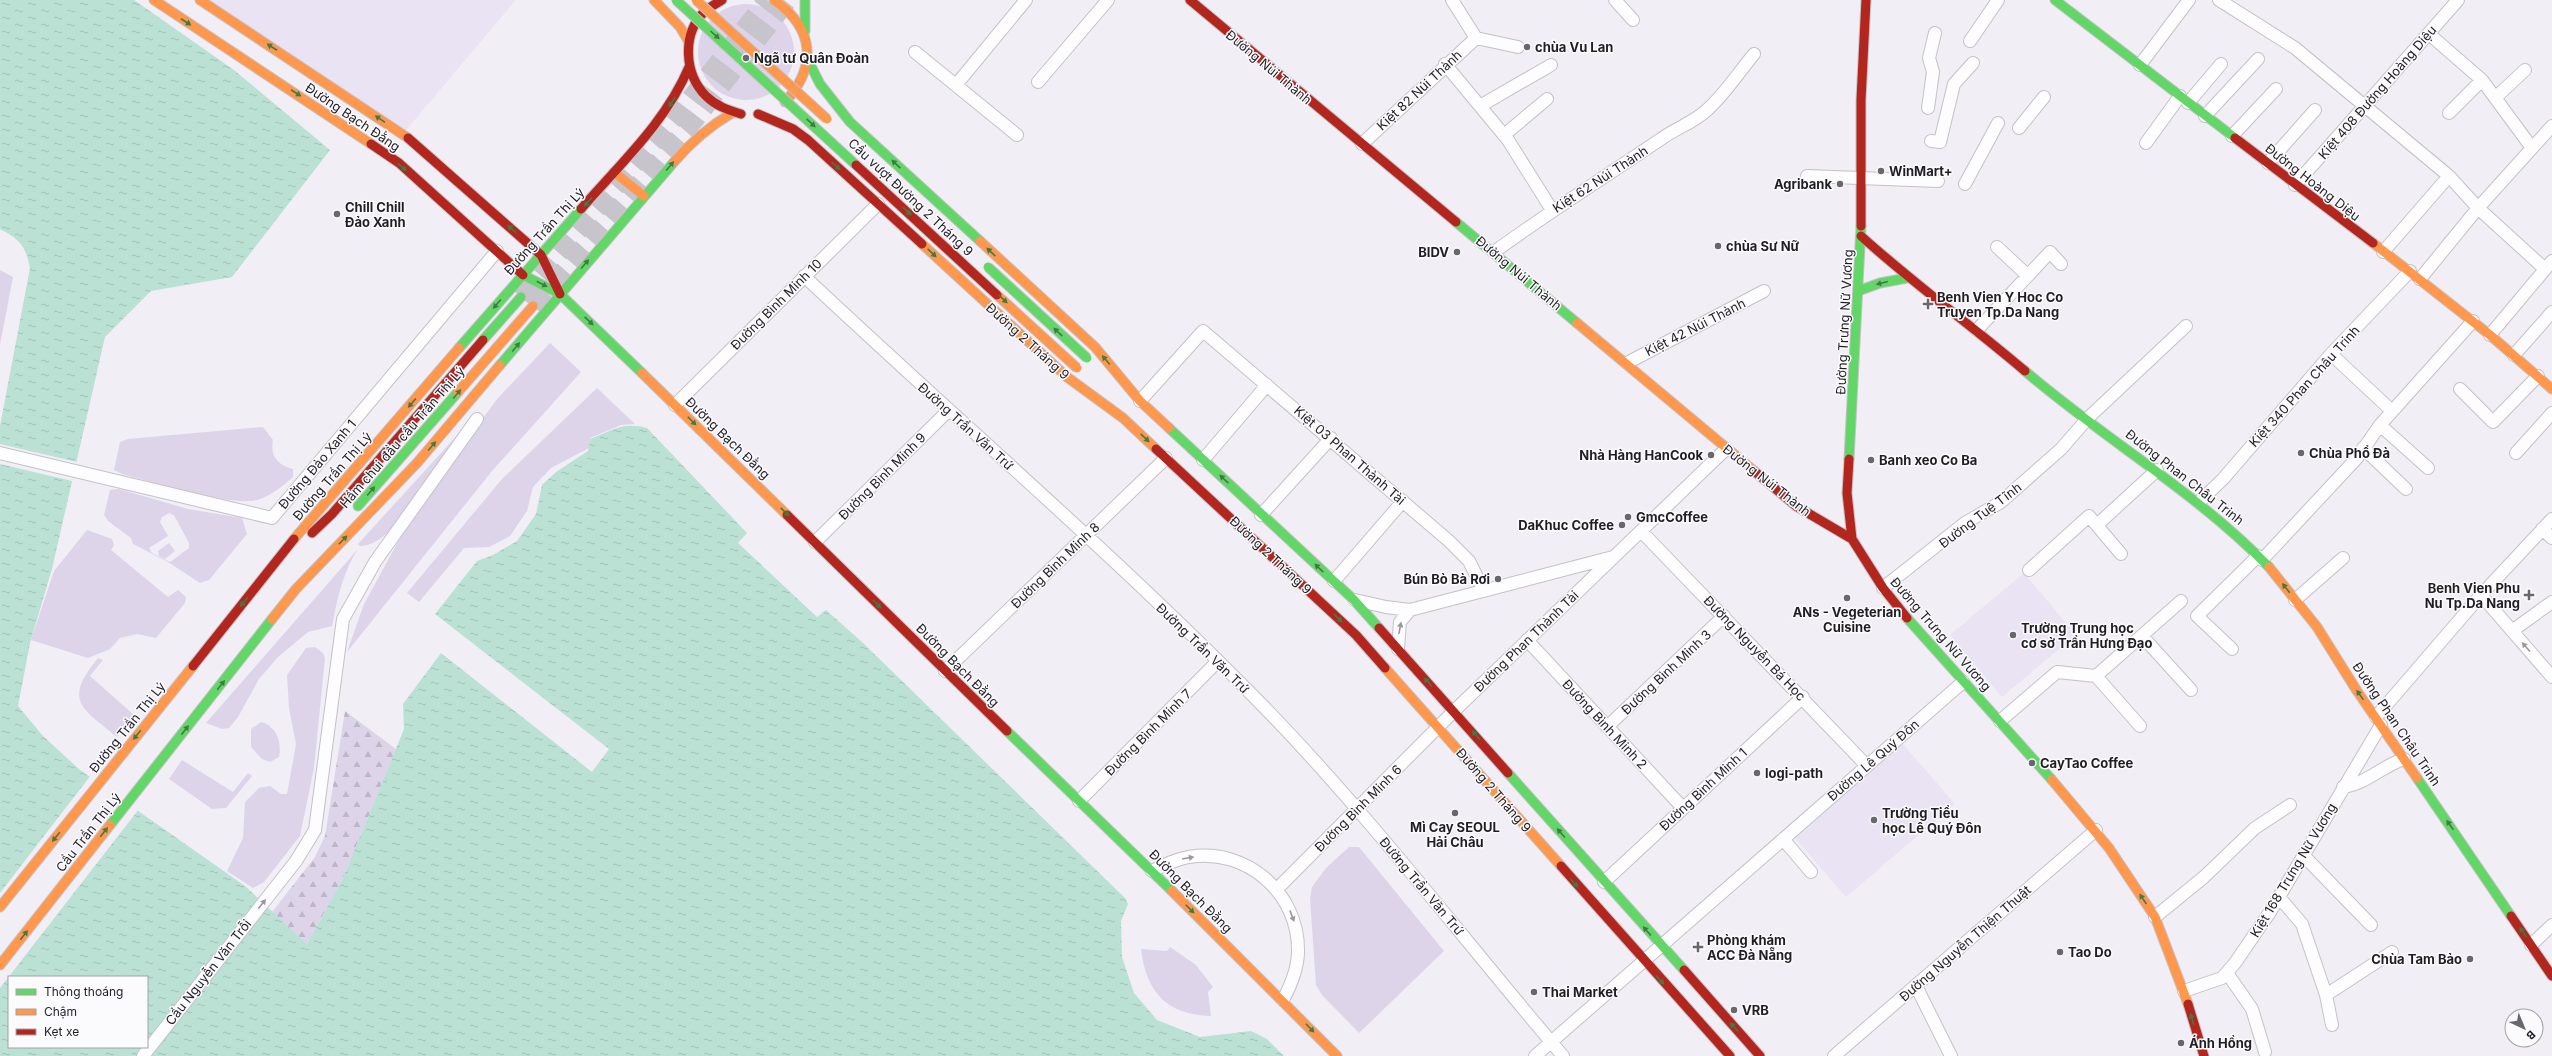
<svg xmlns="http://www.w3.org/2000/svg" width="2552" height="1056" viewBox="0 0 2552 1056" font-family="Inter,sans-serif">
<defs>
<pattern id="forest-firs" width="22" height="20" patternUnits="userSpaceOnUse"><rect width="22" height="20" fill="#ddd4ea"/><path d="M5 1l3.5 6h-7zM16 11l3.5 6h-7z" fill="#bdb6c9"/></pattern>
<pattern id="water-ripples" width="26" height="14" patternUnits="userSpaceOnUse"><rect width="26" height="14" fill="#bae1d4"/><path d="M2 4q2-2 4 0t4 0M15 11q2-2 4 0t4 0" fill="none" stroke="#a0c1b6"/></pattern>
</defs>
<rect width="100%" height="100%" fill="#f1eef6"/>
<path fill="#e9e3f3" d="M195,0H516L401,136Z
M2024,573L2076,635L2002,697L1950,635Z
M1901,742L1955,804L1846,897L1793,836Z"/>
<path fill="#ddd4ea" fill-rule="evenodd" d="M698 52a48 48 0 1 1 96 0a48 48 0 1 1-96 0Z
M0,270L13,277L0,345Z
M550,343L581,372L492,471L347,652L364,604L410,520L453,458L498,398Z
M597,388L635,424L621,425L590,438L589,448L551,468L533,487L527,511L510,536L489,547L464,548L419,602L407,593L502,479Z
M263,427L273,440C270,456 277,465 293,469V477C283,486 273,494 260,499C237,509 150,481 122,474L114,470L120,442L128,439Z
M462,430C444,458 394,548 360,546L358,544Z
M119,489L188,509L242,518L247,534L209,580L200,583L168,562L133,544L131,538L108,521L104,515L110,490ZM169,513L174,515L189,543V548L170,562L152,553L149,548L168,536L160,522L162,517Z
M87,530L112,539L114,545L111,550L168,597L178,590L186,597L185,603L156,638L137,634L120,638L110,649L88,658L31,640L54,571Z
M169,543L175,551L165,559L159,556L158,551Z
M358,549C343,572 337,599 332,626L308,632L278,657L259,679L238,717L229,728L222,729L206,723Z
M315,647L323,653L325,658L314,768L300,836L264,882L253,888L227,871L243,838L245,802L259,788L270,786L281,794H287L296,744L289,708L287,675L306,648Z
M98,658L103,660L90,676L134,715L117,737C81,707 63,701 98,658Z
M261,722C277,726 282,743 279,757L270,762L262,759L251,747V729Z
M182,760L233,792L248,773L252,776L226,808L212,809L169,779Z
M1349,847H1359L1444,951L1359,1033L1322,995L1316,985L1310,898L1312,887L1326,868Z
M1170,947L1196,965L1213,987L1208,992L1211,1016C1166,1015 1146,991 1141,949L1167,951Z"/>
<path fill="url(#forest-firs)" d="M345,711L396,749L343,878L307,944L272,912L315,857L325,836Z"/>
<path fill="url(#water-ripples)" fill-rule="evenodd" d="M0,0H134L234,70L330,150L232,277L151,291L105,337L52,569L30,643L18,706L43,736L80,770L245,886L307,944L343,878L404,729L403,704L441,653L592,772L609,749L435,614L477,561L493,555L517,541L536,514L542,485L556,472L588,451L590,439C610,431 624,421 647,428L747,533L738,543L817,617L826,610L863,643L1125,898L1128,904L1121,921L1122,957L1134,993L1157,1020L1200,1037L1251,1031L1267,1039L1284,1056H0V426L30,268C26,247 20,239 0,229ZM9,977H147V1047H9Z"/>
<path fill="#f1eef6" d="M0,444L77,462L72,481L0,464Z
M91,775L139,809L0,988V893Z"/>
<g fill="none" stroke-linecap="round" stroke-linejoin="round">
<path stroke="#c7c4cc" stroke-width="19" stroke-dasharray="19 10" stroke-linecap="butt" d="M521,297L684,107L767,0
M533,306L697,117L788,0"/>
<defs>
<path id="street" d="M1452,0L1476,38
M1615,0L1633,20
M2219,0L2295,48L2449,176L2478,208L2545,269
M2429,34L2482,80
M1476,38L1518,47
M1970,41L1998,0
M915,52L1017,135
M1445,64L1508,140L1552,210
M2140,65L2189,0
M1038,82L1108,0
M956,85L1026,0
M2495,98L2525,70
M2188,103L2221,64
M1480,106L1551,65
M1928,108L1933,72L1929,58L1935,33
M2449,113L2482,80L2532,148
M2205,116L2258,59
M2019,128L2044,97
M1504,135L1547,99
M2232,136L2276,89
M1931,141L1940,142L1954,84L1973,63
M2146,143L2180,96
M1362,144L1476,38
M2268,163L2315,110
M1807,176L1938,181
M1965,184L1998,123
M2295,185L2458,0
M1997,247L2027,275
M1494,252C1549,212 1605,177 1661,139C1676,128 1693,123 1707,110C1725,94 1739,72 1754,54
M2383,252L2449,176
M804,276C957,420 1117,557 1264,707C1371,817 1464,940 1563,1056
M2420,279L2478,208L2552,126
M1977,330L2050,252L2061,264
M2490,335L2552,261
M2331,354L2392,411
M2514,355L2552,312
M1627,363L1764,291
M2460,389L2493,422L2538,376
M1140,401L1203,331L1449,541L1469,561L1484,591
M675,405L878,204
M2380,425L2428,468
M2363,448L2406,489
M0,453L272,518L497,251
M2516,453L2552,413
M1203,460L1267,385
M2199,502L2223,479L2331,354L2410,271
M1261,515L1331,438
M2098,524L2157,470
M2542,529L2552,538
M1641,531L1867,766
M815,542L948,411
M2262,560L2357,458L2380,425L2473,321
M2029,570L2089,516L2121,554
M1334,581L1403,501
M1883,588L1965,523L2001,502L2061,449L2088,418L2186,326
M2481,595L2552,677
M1355,600L1386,607L1410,610L1613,557
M2295,600L2343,558
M2512,631L2552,602
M2142,636L2191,690
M1527,640L1683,808
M1398,649L1400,622L1410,610
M2232,649L2197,616L2258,556
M945,671L1166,458
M2096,676L2140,726
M2376,717L2481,595L2552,519
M2000,721L2057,672L2096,676L2181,601
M1607,727L1724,616
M2343,787C2366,784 2382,766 2404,759
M1079,801L1217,662
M1783,839L1811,872
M2303,855L2371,925
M1152,871C1164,865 1176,859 1189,857C1247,847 1299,894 1298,951C1298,969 1291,985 1283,1000
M1604,882L1803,697
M1277,889L1454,711L1726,449
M2279,897L2302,924L2326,995L2332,1025
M2155,917L2204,877L2255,828L2290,805
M2531,945L2552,925
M2227,973L2252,1009L2265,1052
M1916,986L1951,1056
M2184,991L2222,978L2235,963L2270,912L2381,725
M2326,995L2392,952
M143,1056L296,861L315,830L343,619L375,562L477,419
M1535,1056L1963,682
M1834,1056L2096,830"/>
<path id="fast" d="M805,0V31
M2055,0L2235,138
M808,60L820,84L850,122L980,241
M1456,222L1577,323
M523,275L560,294L642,373
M1858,291L1880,283L1907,278
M483,340L521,297
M459,348L581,209
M500,365L674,162
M2025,371C2105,440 2194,490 2269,567
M1169,428L1353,599L1379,628
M1849,459L1861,226
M358,506L458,392
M1907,618L2052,780
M1007,731L1172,891
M1508,773L1684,970
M2417,778L2511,916
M110,825L272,619"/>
<path id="slow" d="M154,0L371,144
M200,0L408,138
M654,0L680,27L689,42
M774,0C814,28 818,66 785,102
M674,162C691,142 710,126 732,113
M614,172L644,196
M980,241L1095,347L1140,401L1169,428
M2373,243L2490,335L2552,389
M922,244L1067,377L1123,418L1156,449
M1577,323L1754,471
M642,373L787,515
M458,392L533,306
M294,539L459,348
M2269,567L2317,627L2357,691L2417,778
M272,619L296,589L417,463L500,365
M1385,668L1561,866
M2052,780L2109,848L2155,917L2188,1004
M1172,891L1337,1056
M0,907L193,666
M0,965L110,825"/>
<path id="jam" d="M722,0C716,4 709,7 704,12C682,34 684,74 706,96C716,106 728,110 741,114
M1190,0L1456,222
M758,114L793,129L808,140L922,244
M408,138L541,255
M2235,138L2373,243
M371,144L399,163L523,275
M581,209C620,164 666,122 689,67
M1861,226V100L1866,0
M1861,236C1914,284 1971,325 2025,371
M541,255L560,294
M1156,449L1356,635L1385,668
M1849,459L1847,493L1852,539L1883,588L1907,618
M1754,471L1796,506L1852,539
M787,515L1007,731
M312,533L332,514L483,340
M1379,628L1508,773
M193,666L294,539
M1561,866L1730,1056
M2511,916L2552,976
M1684,970L1760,1056
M2188,1004L2204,1056"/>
</defs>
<use href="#street" stroke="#c4c1c7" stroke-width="14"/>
<use href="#fast" stroke="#c4c1c7" stroke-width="11"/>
<use href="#slow" stroke="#c4c1c7" stroke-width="11"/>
<use href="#jam" stroke="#c4c1c7" stroke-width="11"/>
<use href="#street" stroke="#fdfcfe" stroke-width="12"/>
<use href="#fast" stroke="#63d668" stroke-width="9"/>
<use href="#slow" stroke="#ff974d" stroke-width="9"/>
<use href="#jam" stroke="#b3261e" stroke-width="9"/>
<defs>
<path id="fast-bridge" d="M676,0L856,165
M988,267L1087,358"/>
<path id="slow-bridge" d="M696,0L827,119
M997,295L1077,368"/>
<path id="jam-bridge" d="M856,165L997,295"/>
</defs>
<use href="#fast-bridge" stroke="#c4c1c7" stroke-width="11" stroke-linecap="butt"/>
<use href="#slow-bridge" stroke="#c4c1c7" stroke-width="11" stroke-linecap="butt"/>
<use href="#jam-bridge" stroke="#c4c1c7" stroke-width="11" stroke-linecap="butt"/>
<use href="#fast-bridge" stroke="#63d668" stroke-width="9"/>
<use href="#slow-bridge" stroke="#ff974d" stroke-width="9"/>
<use href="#jam-bridge" stroke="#b3261e" stroke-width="9"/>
</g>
<defs><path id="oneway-solid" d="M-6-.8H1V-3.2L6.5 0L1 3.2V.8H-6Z"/></defs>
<g fill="#427a46">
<use href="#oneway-solid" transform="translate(186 22) rotate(33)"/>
<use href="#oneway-solid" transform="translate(715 35) rotate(42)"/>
<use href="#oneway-solid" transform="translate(272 47) rotate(-147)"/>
<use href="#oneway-solid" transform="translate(296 93) rotate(33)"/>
<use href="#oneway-solid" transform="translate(672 102) rotate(123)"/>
<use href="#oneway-solid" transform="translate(380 119) rotate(-145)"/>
<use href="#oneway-solid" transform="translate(811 123) rotate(43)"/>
<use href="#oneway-solid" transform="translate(896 164) rotate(-137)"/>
<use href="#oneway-solid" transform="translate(670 166) rotate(-49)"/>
<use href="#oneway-solid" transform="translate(836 166) rotate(42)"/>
<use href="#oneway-solid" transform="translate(402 167) rotate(40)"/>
<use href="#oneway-solid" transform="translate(588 202) rotate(131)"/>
<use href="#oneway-solid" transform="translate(907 211) rotate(43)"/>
<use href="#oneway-solid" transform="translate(512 229) rotate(-138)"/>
<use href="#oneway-solid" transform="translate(991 252) rotate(-137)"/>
<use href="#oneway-solid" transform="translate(932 253) rotate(43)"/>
<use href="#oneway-solid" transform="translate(585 264) rotate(-50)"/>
<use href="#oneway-solid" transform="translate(1882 283) rotate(166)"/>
<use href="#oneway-solid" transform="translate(542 284) rotate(28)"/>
<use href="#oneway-solid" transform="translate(1003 299) rotate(43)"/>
<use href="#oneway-solid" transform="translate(497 304) rotate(130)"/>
<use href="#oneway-solid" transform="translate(589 321) rotate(43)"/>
<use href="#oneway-solid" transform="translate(1058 332) rotate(-137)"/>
<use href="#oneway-solid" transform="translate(516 347) rotate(-50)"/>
<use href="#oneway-solid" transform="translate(1106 360) rotate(-130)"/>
<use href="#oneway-solid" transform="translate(457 394) rotate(-49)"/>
<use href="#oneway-solid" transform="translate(412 403) rotate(131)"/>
<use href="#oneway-solid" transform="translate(692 421) rotate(45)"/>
<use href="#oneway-solid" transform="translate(1145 438) rotate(43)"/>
<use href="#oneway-solid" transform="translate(432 446) rotate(-50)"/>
<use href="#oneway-solid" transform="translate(1224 479) rotate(-137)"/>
<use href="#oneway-solid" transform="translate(371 491) rotate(-49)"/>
<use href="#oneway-solid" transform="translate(785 512) rotate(44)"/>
<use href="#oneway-solid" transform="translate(343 540) rotate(-46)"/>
<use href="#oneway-solid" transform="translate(1319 568) rotate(-137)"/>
<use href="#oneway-solid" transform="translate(2286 588) rotate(-128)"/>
<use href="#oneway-solid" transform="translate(244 602) rotate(130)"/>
<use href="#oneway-solid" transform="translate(877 604) rotate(45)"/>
<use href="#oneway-solid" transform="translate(1338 618) rotate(44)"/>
<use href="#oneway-solid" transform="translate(1428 682) rotate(-132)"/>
<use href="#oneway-solid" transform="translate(221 685) rotate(-51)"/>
<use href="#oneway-solid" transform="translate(2360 695) rotate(-125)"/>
<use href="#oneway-solid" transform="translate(185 730) rotate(-52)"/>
<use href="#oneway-solid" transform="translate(137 735) rotate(129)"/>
<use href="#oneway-solid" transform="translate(1476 735) rotate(-131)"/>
<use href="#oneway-solid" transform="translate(2450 825) rotate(-125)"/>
<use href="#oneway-solid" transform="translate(104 832) rotate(-52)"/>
<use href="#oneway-solid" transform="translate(1561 833) rotate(-131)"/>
<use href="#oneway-solid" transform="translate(56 837) rotate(129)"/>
<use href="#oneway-solid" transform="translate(1574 883) rotate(48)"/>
<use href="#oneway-solid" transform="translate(2143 899) rotate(-124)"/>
<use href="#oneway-solid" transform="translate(1190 909) rotate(45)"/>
<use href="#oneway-solid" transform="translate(1647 931) rotate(-131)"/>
<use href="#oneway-solid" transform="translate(2523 932) rotate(-124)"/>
<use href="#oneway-solid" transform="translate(24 935) rotate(-52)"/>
<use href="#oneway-solid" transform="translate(1660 980) rotate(48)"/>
<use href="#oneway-solid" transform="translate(2192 1019) rotate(-106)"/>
<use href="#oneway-solid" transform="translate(1734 1027) rotate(-133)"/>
<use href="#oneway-solid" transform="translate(1310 1028) rotate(46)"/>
</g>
<g fill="#9a989c">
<use href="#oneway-solid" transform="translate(1400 628) rotate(-79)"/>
<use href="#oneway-solid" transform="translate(2526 647) rotate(-131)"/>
<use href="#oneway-solid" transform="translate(1188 858) rotate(-10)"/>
<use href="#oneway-solid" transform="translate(262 904) rotate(-52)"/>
<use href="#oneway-solid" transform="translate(1292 916) rotate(69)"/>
</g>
<g fill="#69676e" stroke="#fbfafd" stroke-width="1.5">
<circle cx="1527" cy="47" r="4"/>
<circle cx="746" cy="58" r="4"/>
<circle cx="1881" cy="171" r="4"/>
<circle cx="1840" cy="184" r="4"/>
<circle cx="337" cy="214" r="4"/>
<circle cx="1718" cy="246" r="4"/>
<circle cx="1457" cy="252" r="4"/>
<path d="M1926 298h4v4h4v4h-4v4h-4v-4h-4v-4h4z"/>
<circle cx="2301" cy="453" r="4"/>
<circle cx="1711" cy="455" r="4"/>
<circle cx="1871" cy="460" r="4"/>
<circle cx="1628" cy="517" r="4"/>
<circle cx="1622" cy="525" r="4"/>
<circle cx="1498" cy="579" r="4"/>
<path d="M2527 589h4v4h4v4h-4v4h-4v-4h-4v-4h4z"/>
<circle cx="1847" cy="598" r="4"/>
<circle cx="2013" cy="635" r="4"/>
<circle cx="2032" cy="763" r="4"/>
<circle cx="1757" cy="773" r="4"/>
<circle cx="1455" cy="813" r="4"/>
<circle cx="1874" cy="820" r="4"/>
<path d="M1696 941h4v4h4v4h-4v4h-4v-4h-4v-4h4z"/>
<circle cx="2060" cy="952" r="4"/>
<circle cx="2470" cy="959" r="4"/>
<circle cx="1534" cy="992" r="4"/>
<circle cx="1734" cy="1010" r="4"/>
<circle cx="2181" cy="1043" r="4"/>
</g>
<g text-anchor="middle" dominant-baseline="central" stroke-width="3" stroke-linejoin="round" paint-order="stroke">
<g font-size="13" font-weight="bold" fill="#201e24" stroke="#fbfafd" text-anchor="start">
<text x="1535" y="47">chùa Vu Lan</text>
<text x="754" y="58">Ngã tư Quân Đoàn</text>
<text x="1889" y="171">WinMart+</text>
<text x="1832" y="184" text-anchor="end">Agribank</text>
<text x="345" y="207">Chill Chill<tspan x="345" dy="15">Đảo Xanh</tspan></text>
<text x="1726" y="246">chùa Sư Nữ</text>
<text x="1449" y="252" text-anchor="end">BIDV</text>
<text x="1937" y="297">Benh Vien Y Hoc Co<tspan x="1937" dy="15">Truyen Tp.Da Nang</tspan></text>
<text x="2309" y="453">Chùa Phổ Đà</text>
<text x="1703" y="455" text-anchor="end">Nhà Hàng HanCook</text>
<text x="1879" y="460">Banh xeo Co Ba</text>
<text x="1636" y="517">GmcCoffee</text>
<text x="1614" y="525" text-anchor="end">DaKhuc Coffee</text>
<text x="1490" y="579" text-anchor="end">Bún Bò Bà Rơi</text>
<text x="2520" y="588" text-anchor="end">Benh Vien Phu<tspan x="2520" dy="15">Nu Tp.Da Nang</tspan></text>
<text x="1847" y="612" text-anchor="middle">ANs - Vegeterian<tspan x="1847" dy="15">Cuisine</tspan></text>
<text x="2021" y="628">Trường Trung học<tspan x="2021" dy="15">cơ sở Trần Hưng Đạo</tspan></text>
<text x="2040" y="763">CayTao Coffee</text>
<text x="1765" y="773">logi-path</text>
<text x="1882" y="813">Trường Tiểu<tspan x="1882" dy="15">học Lê Quý Đôn</tspan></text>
<text x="1455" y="827" text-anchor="middle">Mì Cay SEOUL<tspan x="1455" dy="15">Hải Châu</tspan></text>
<text x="1707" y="940">Phòng khám<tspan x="1707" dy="15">ACC Đà Nẵng</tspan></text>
<text x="2068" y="952">Tao Do</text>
<text x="2462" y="959" text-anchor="end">Chùa Tam Bảo</text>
<text x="1542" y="992">Thai Market</text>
<text x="1742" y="1010">VRB</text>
<text x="2189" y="1043">Ánh Hồng</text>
</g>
<g font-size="13" fill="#201e24" stroke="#fbfafd">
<text transform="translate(1269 67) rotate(40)">Đường Núi Thành</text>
<text transform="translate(1419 90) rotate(-43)">Kiệt 82 Núi Thành</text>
<text transform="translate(2377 92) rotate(-49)">Kiệt 408 Đường Hoàng Diệu</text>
<text transform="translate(353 117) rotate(34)">Đường Bạch Đằng</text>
<text transform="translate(1600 179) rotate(-33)">Kiệt 62 Núi Thành</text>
<text transform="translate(2313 182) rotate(38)">Đường Hoàng Diệu</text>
<text transform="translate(911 197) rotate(43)">Cầu vượt Đường 2 Tháng 9</text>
<text transform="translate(544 231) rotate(-48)">Đường Trần Thị Lý</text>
<text transform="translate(1519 273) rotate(40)">Đường Núi Thành</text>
<text transform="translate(776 304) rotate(-45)">Đường Bình Minh 10</text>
<text transform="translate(1844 322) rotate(-87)">Đường Trưng Nữ Vương</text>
<text transform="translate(1695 327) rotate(-27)">Kiệt 42 Núi Thành</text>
<text transform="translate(1028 341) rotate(42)">Đường 2 Tháng 9</text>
<text transform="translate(2304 386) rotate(-48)">Kiệt 340 Phan Châu Trinh</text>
<text transform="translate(966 426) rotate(42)">Đường Trần Văn Trứ</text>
<text transform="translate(402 437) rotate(-49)">Hầm chui đầu cầu Trần Thị Lý</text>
<text transform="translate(728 438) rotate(44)">Đường Bạch Đằng</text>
<text transform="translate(1350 455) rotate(41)">Kiệt 03 Phan Thành Tài</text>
<text transform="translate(317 464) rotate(-50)">Đường Đảo Xanh 1</text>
<text transform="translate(332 476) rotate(-49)">Đường Trần Thị Lý</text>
<text transform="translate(882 476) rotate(-45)">Đường Bình Minh 9</text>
<text transform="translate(2185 477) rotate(38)">Đường Phan Châu Trinh</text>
<text transform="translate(1767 480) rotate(38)">Đường Núi Thành</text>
<text transform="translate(1980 515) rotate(-37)">Đường Tuệ Tĩnh</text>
<text transform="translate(1271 555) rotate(43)">Đường 2 Tháng 9</text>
<text transform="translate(1055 565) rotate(-44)">Đường Bình Minh 8</text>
<text transform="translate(1941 634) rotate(49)">Đường Trưng Nữ Vương</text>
<text transform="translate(1526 641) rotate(-44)">Đường Phan Thành Tài</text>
<text transform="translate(1203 648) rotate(44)">Đường Trần Văn Trứ</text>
<text transform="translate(1755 648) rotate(46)">Đường Nguyễn Bá Học</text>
<text transform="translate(958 665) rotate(45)">Đường Bạch Đằng</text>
<text transform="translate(1666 672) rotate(-43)">Đường Bình Minh 3</text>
<text transform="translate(1605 724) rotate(47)">Đường Bình Minh 2</text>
<text transform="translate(2397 724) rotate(56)">Đường Phan Châu Trinh</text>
<text transform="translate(127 727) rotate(-51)">Đường Trần Thị Lý</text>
<text transform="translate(1148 732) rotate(-45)">Đường Bình Minh 7</text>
<text transform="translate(1873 760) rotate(-41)">Đường Lê Quý Đôn</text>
<text transform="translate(1703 789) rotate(-43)">Đường Bình Minh 1</text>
<text transform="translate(1494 790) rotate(49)">Đường 2 Tháng 9</text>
<text transform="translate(1358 808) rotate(-45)">Đường Bình Minh 6</text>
<text transform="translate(88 832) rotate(-52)">Cầu Trần Thị Lý</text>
<text transform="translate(2293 870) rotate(-59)">Kiệt 168 Trưng Nữ Vương</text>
<text transform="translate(1422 886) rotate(50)">Đường Trần Văn Trứ</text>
<text transform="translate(1191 891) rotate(45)">Đường Bạch Đằng</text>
<text transform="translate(1965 943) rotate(-41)">Đường Nguyễn Thiện Thuật</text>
<text transform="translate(208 972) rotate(-52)">Cầu Nguyễn Văn Trỗi</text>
</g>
</g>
<rect x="8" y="976" width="140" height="72" fill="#fbfafd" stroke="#a3a2a6"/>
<rect x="16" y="989" width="20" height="6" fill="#63d668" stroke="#a3a2a6"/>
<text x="44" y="996" font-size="12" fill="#201e24">Thông thoáng</text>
<rect x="16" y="1009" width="20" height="6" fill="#ff974d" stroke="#a3a2a6"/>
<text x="44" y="1016" font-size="12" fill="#201e24">Chậm</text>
<rect x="16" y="1029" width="20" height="6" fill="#b3261e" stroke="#a3a2a6"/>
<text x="44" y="1036" font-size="12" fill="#201e24">Kẹt xe</text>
<g transform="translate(2524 1028) rotate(136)"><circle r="19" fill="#fbfafd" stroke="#a3a2a6"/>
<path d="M0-3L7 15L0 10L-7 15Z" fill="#69676e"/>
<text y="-6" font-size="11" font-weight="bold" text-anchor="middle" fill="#201e24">B</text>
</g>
</svg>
